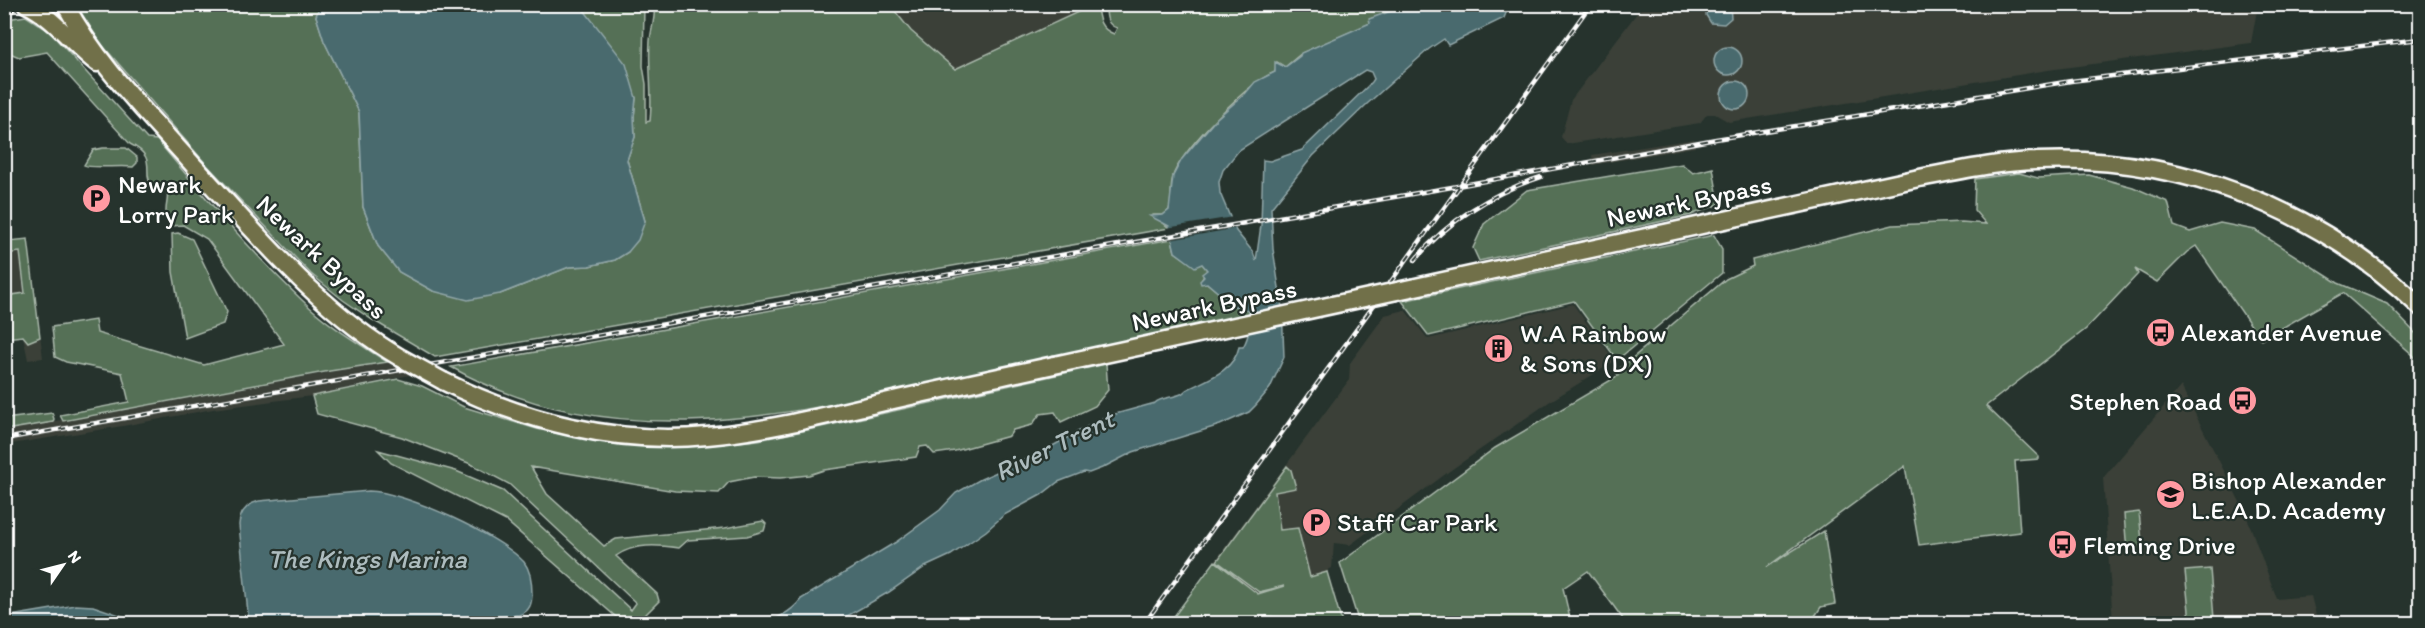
<svg xmlns="http://www.w3.org/2000/svg" width="2425" height="628" viewBox="0 0 2425 628" font-family="Itim,sans-serif">
<rect width="100%" height="100%" fill="#26332d"/>
<filter id="ink" filterUnits="userSpaceOnUse"><feTurbulence type="fractalNoise" baseFrequency=".0167" numOctaves="2"/><feDisplacementMap in="SourceGraphic" scale="12" xChannelSelector="R" yChannelSelector="G"/><feConvolveMatrix kernelMatrix="1 2 1 2 8 2 1 2 1" color-interpolation-filters="sRGB"/></filter>
<g filter="url(#ink)">
<path fill="#3a4038" d="M890,5H1093L955,69L911,31Z
M1643,5H2258L2251,43L2048,70L1729,122L1715,114H1707L1700,123L1567,144L1561,137L1571,100Z
M1694,139L1695,147L1593,165L1592,155Z
M28,239L43,358L28,360L23,336L5,338L4,242Z
M1573,304L1615,361L1549,402L1451,470L1350,545L1334,543L1332,568L1328,570V573L1258,594L1215,561L1349,380L1350,363L1385,315L1405,310L1428,339Z
M387,362L410,375L312,396L213,409L123,426L5,445L4,430Z
M2181,386L2245,512L2277,599L2311,596L2318,623H2113L2103,478Z"/>
<path fill="#547057" stroke="#aab8ab" stroke-width="1.5" d="M72,5H320L316,16L324,41L359,112L363,207L378,246L399,272L433,291L500,294L569,267L589,266L615,260L628,252L645,221L627,160L635,137L634,117L636,98L605,39L580,5H644L643,66L646,84V122L650,121C653,94 648,68 650,41C651,29 656,17 654,5H890L911,31L955,69L1093,5H1097C1098,19 1100,29 1114,34L1117,28C1106,25 1106,15 1106,5H1407L1370,19L1371,23L1302,53L1285,67L1277,62L1275,72C1247,83 1187,145 1174,173C1169,185 1173,198 1169,210L1163,215H1154L1169,228L435,357L371,319L343,300L311,274L206,164L83,23Z
M26,16L49,31L147,139L157,140C203,195 250,251 302,300C327,325 358,343 387,362L330,371L63,421L60,415L129,402L122,373L66,362L55,357L52,327L95,320L97,333L204,365L284,344L207,239L183,225L172,226C159,209 172,201 166,187L152,186C141,172 159,158 130,144L47,52L19,57L5,51V23L13,18Z
M103,148H126L137,157V163L133,167C121,165 90,169 84,165L93,150Z
M1682,164L1693,173L1713,168L1719,204L1691,215L1479,261L1473,248L1484,224L1527,190Z
M2019,173L2038,178L2089,175L2133,187L2168,202L2174,226L2190,232L2220,223L2255,230L2338,283L2387,304L2420,338V366L2414,356L2343,293L2261,340L2196,246L2187,252L2157,282L2135,269L2138,274L2086,329L1986,406L2039,457V459L2015,461L2020,532L1919,545L1905,466L1767,567L1824,531L1835,604L1821,607L1813,619L1796,623H1592L1623,619L1588,571L1563,588L1571,623H1359L1340,563L1495,448L1618,376L1616,372L1726,279L1753,266L1752,260L1893,225L1962,222L1986,224L1974,210L1975,179Z
M4,210L7,214L9,241L28,239L40,337L28,342L23,336L5,338V296L25,293L20,252L5,254Z
M178,233L192,239L227,312L223,324L185,338L173,272L172,234Z
M1714,235L1722,249V273L1617,360L1574,301L1429,336L1402,301Z
M1172,239L1175,252L1195,266L1202,263L1207,270L1202,279L1235,306L1247,309L1250,314C1160,333 1069,352 979,373C805,412 618,461 451,367Z
M1106,364L1108,390L1095,406L1061,422L1055,412L1040,414L1032,425L1013,430L1009,436L955,451L934,454L927,446L920,447L916,457L824,470L809,475L780,478L754,477L729,482L719,493L675,491L531,467L547,494L604,546L616,539L725,528L763,521L766,524L764,531L747,536L688,540L679,548C658,545 634,543 616,556L657,594L659,601L636,624L623,623L506,521L391,463L378,450L456,471L503,491L631,610L636,603L509,484L471,464L402,437L317,414L312,396L398,379L422,386L464,407L537,429L570,436L633,445L700,446L758,440L803,431Z
M52,413L54,419L53,422L5,430V419Z
M1287,466L1291,470L1296,488L1275,492L1280,530L1298,528L1310,577L1327,572L1342,623C1316,624 1293,618 1266,616L1260,623H1169L1215,561L1258,594L1284,586L1259,592L1217,561Z
M2139,512L2143,551L2127,552L2124,514Z
M2210,569L2214,619L2190,621L2185,571Z"/>
<path fill="#486b6e" stroke="#91a6a8" stroke-width="1.5" fill-rule="evenodd" d="M1708,4L1730,5L1731,18L1724,24L1711,23L1706,15Z
M320,5H580L626,64L636,98L634,117L635,137L627,160L645,221L638,240L628,252L615,260L589,266L569,267L500,294L468,300L433,291L399,272L378,246L363,207L359,112L324,41L316,16Z
M1407,5H1516L1508,8L1504,18L1448,45L1444,39L1429,49L1367,104L1313,156L1271,208L1273,249L1282,307L1284,357L1270,388L1256,405L1249,412L1220,425L1133,452L1102,468L1089,473L1084,472L1058,482L1041,495L1004,515L986,531L951,555L925,567L889,592L847,616L840,623L759,624C772,623 794,610 801,599L896,542L940,510L956,493L981,479L1040,453L1108,415H1112L1155,403C1160,397 1173,398 1181,394C1184,393 1185,390 1188,389C1208,379 1234,371 1239,347H1243C1249,337 1252,321 1248,310L1234,306L1207,283L1201,284L1200,281L1204,277L1202,274L1207,270L1202,264L1195,267L1175,252L1169,226L1150,216L1163,215L1169,210L1173,176L1182,159L1217,118L1245,94L1255,82L1275,72V62L1285,67L1300,56L1301,53L1370,23L1369,19ZM1365,70L1371,72L1374,79L1372,82L1302,150L1270,161L1263,160L1261,225L1256,261L1253,252L1236,231L1220,193L1219,182L1223,170L1239,150Z
M1714 61a14 14 0 1 1 28 0a14 14 0 1 1-28 0Z
M1721 95a14 14 0 1 1 28 0a14 14 0 1 1-28 0Z
M369,491C403,491 501,536 524,562C531,571 532,582 532,593C532,604 530,611 519,615L424,624L249,623L239,525C240,512 247,504 259,501Z
M76,605L93,606L143,623H5V617Z"/>
<path fill="#26332d" d="M1233,217L1238,228L1169,240L1166,228Z"/>
<g fill="none" stroke-linecap="round" stroke-linejoin="round">
<defs>
<path id="secondary" d="M4,8L8,4"/>
<path id="trunk" d="M26,4C54,17 73,45 97,63
M65,4C98,66 149,115 195,167C258,235 320,311 401,358
M1397,291L1919,178C1957,171 1996,162 2036,161C2179,154 2317,208 2420,307
M443,381C523,421 616,445 707,436C764,431 820,417 876,404C936,390 995,378 1054,365"/>
</defs>
<use href="#secondary" stroke="#fff" stroke-width="20"/>
<use href="#trunk" stroke="#fff" stroke-width="21"/>
<use href="#secondary" stroke="#26332d" stroke-width="15"/>
<use href="#trunk" stroke="#71704a" stroke-width="16"/>
<defs>
<path id="rail" d="M1415,260C1447,221 1494,192 1541,177
M4,439L1452,187L1716,139L2071,81L2420,39
M1144,624L1591,4"/>
</defs>
<use href="#rail" stroke="#fff" stroke-width="4.5"/>
<use href="#rail" stroke="#26332d" stroke-width="2" stroke-dasharray="7" stroke-linecap="butt"/>
<defs>
<path id="trunk-bridge" d="M401,358L443,381
M1054,365L1397,291"/>
</defs>
<use href="#trunk-bridge" stroke="#fff" stroke-width="21" stroke-linecap="butt"/>
<use href="#trunk-bridge" stroke="#71704a" stroke-width="16"/>
</g>
</g>
<defs>
<symbol id="parking-disc" viewBox="-11 -11 22 22"><circle r="9.5" fill="#ff9aa2" stroke="#26332d"/><path d="M-3.5-5.5H1a3.5 3.5 0 0 1 0 7H-1V5.5H-3.5ZM-1-3.4V-.6H.8a1.4 1.4 0 0 0 0-2.8Z" fill="#111"/></symbol>
<symbol id="bus-disc" viewBox="-11 -11 22 22"><circle r="9.5" fill="#ff9aa2" stroke="#26332d"/><path d="M-5-6H5V4H4V6H2V4H-2V6H-4V4H-5ZM-3.5-4V0h7V-4ZM-3.5 1.2v1.5H-2V1.2ZM2 1.2v1.5H3.5V1.2Z" fill="#111"/></symbol>
<symbol id="building-disc" viewBox="-11 -11 22 22"><circle r="9.5" fill="#ff9aa2" stroke="#26332d"/><path d="M-4-6H4V6H1V3H-1V6H-4ZM-2.5-4.3h1.7v1.8h-1.7ZM.8-4.3h1.7v1.8H.8ZM-2.5-1h1.7V.8h-1.7ZM.8-1h1.7V.8H.8Z" fill="#111"/></symbol>
<symbol id="school-disc" viewBox="-11 -11 22 22"><circle r="9.5" fill="#ff9aa2" stroke="#26332d"/><path d="M0-5L7-2L0 1L-7-2ZM-4 1L0 2.5L4 1V4Q0 6-4 4Z" fill="#111"/></symbol>
</defs>
<g fill-rule="evenodd">
<use href="#parking-disc" x="80" y="182" width="33" height="33"/>
<use href="#bus-disc" x="2144" y="316" width="33" height="33"/>
<use href="#building-disc" x="1482" y="332" width="33" height="33"/>
<use href="#bus-disc" x="2226" y="384" width="33" height="33"/>
<use href="#school-disc" x="2154" y="478" width="33" height="33"/>
<use href="#parking-disc" x="1300" y="506" width="33" height="33"/>
<use href="#bus-disc" x="2046" y="528" width="33" height="33"/>
</g>
<g text-anchor="middle" dominant-baseline="central" stroke-width="4.5" stroke-linejoin="round" paint-order="stroke">
<g font-size="26" fill="#fff" stroke="#26332d" text-anchor="start">
<text x="118" y="184">Newark<tspan x="118" dy="30">Lorry Park</tspan></text>
<text x="2181" y="332">Alexander Avenue</text>
<text x="1520" y="333">W.A Rainbow<tspan x="1520" dy="30">&amp; Sons (DX)</tspan></text>
<text x="2222" y="401" text-anchor="end">Stephen Road</text>
<text x="2191" y="480">Bishop Alexander<tspan x="2191" dy="30">L.E.A.D. Academy</tspan></text>
<text x="1337" y="522">Staff Car Park</text>
<text x="2083" y="545">Fleming Drive</text>
</g>
<g font-size="26" fill="#fff" stroke="#26332d">
<text transform="translate(1689 201) rotate(-12)">Newark Bypass</text>
<text transform="translate(322 257) rotate(43)">Newark Bypass</text>
<text transform="translate(1214 305) rotate(-12)">Newark Bypass</text>
</g>
<g font-size="27" font-style="italic" fill="#adbcbe" stroke="#26332d">
<text transform="translate(1054 445) rotate(-26)">River Trent</text>
<text x="367" y="558">The Kings Marina</text>
</g>
</g>
<rect width="2425" height="628" fill="none" stroke="#26332d" stroke-width="24"/>
<rect x="12" y="12" width="2401" height="604" fill="none" stroke="#fff" stroke-width="2" filter="url(#ink)"/>
<g transform="translate(63 565) rotate(55)" stroke="#26332d" stroke-width="4.5" paint-order="stroke">
<path d="M0-4.5L10 22L0 15L-10 22Z" fill="#ffffff"/>
<text y="-9" font-size="16" font-weight="bold" text-anchor="middle" fill="#ffffff">N</text>
</g>
</svg>
